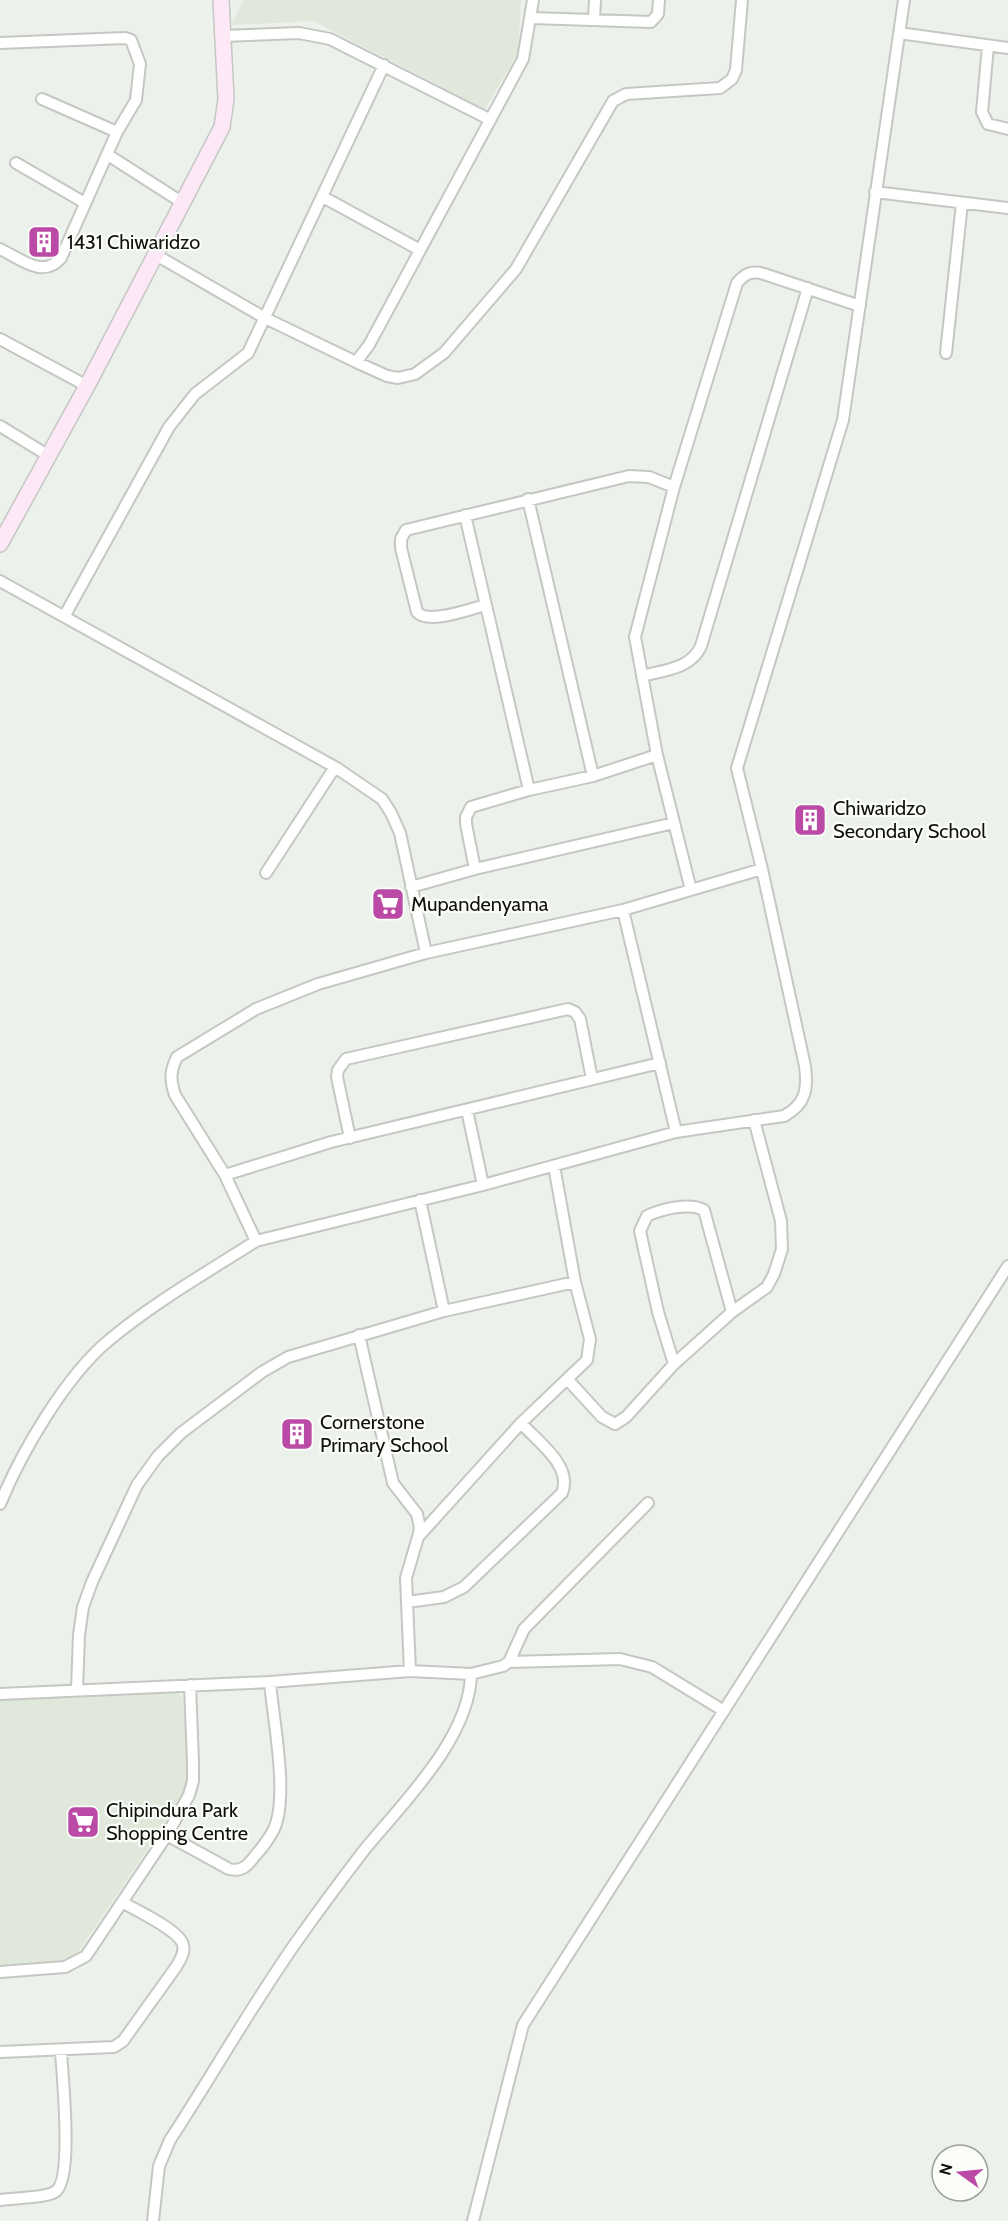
<svg xmlns="http://www.w3.org/2000/svg" width="1008" height="2221" viewBox="0 0 1008 2221" font-family="Cabin,sans-serif">
<rect width="100%" height="100%" fill="#edf1eb"/>
<path fill="#e0e7db" d="M243,0H521L518,53L485,109L313,21L232,25Z
M174,1689L186,1702L187,1783L179,1802L75,1957L62,1963L0,1968V1699Z"/>
<g fill="none" stroke-linecap="round" stroke-linejoin="round">
<defs>
<path id="street" d="M532,18L651,22L658,14L659,0
M594,19L595,0
M899,33L1008,48
M224,36L299,33L330,39L489,119
M0,43L125,38L131,40L140,64L136,100L117,132L61,258C43,279 21,259 0,249
M988,46L982,112L988,124L1008,129
M42,99L117,132
M108,155L183,203
M16,163L85,203
M875,192L1008,208
M323,197L420,250
M156,255L265,318L356,362L369,345L523,59L533,0
M0,339L87,386
M946,353L962,203
M356,362L387,376L398,378L415,374L444,353L516,269L613,101L626,94L720,88L732,79L736,70L742,0
M0,426L49,456
M528,499L593,776
M465,515L529,790
M0,581L335,767L382,799L391,813L400,833L426,953
M486,605C469,609 428,625 417,612L401,548V539L406,530L629,476L649,477L674,487
M65,615L169,427L195,394L248,353L384,65
M642,676C664,670 691,669 701,646L808,288
M475,869L466,824V817L471,807L529,790L593,776L657,755
M266,873L335,767
M411,887L475,869L674,823
M691,890L657,755L635,637L674,487L737,283C745,274 751,270 764,274L860,306
M623,910L676,1132
M467,1110L483,1185
M350,1138L337,1077L338,1070L346,1059L568,1009L575,1012L580,1019L592,1079
M225,1175L331,1142L660,1063
M420,1200L444,1311
M256,1241L483,1185L676,1132L784,1116C806,1104 808,1089 805,1066L762,869
M359,1335L393,1483L417,1514L420,1528L418,1537
M674,1364L658,1312L640,1231L647,1216C661,1209 690,1202 704,1210L732,1312
M568,1380L602,1417L615,1424L626,1417L674,1364L732,1312L767,1287L774,1274L782,1249L781,1221L754,1120
M0,1504C21,1453 65,1377 108,1341C153,1303 206,1273 256,1241L225,1175L175,1095C170,1080 170,1071 177,1057L256,1009L318,984L426,953L623,910L762,869L737,768L843,420L904,0
M407,1602L444,1597L464,1587L562,1493C573,1466 538,1442 521,1423
M509,1662L620,1659L652,1667L724,1711
M410,1671L406,1578L418,1537L521,1423L587,1360L590,1339L575,1282
M77,1689L79,1635L83,1607L92,1582L137,1485L158,1456L181,1433L262,1372L288,1357L444,1311L575,1282L554,1166
M0,1694L270,1682L410,1671L471,1674L503,1666L509,1662L524,1629L648,1503
M167,1835L229,1869C242,1872 247,1866 255,1856C262,1848 269,1839 274,1829C289,1796 273,1719 270,1682
M0,1972L65,1967L86,1956L167,1835L189,1795L193,1781V1762L190,1685
M0,2052L114,2047L123,2041L176,1967C180,1960 185,1953 183,1945C180,1930 135,1910 122,1902
M0,2200C13,2198 45,2198 55,2192C74,2180 62,2075 61,2050
M153,2221L159,2166L170,2140C213,2074 252,2005 297,1941C319,1910 342,1879 365,1849C404,1802 470,1737 471,1674
M473,2221L523,2025L1008,1266"/>
<path id="secondary" d="M0,544L87,386L222,127L226,99L221,0"/>
</defs>
<use href="#street" stroke="#c5c8c2" stroke-width="14"/>
<use href="#secondary" stroke="#c5c8c2" stroke-width="18"/>
<use href="#street" stroke="#fff" stroke-width="10"/>
<use href="#secondary" stroke="#fde8f8" stroke-width="15"/>
</g>
<defs>
<symbol id="building-square" viewBox="-11 -11 22 22"><rect x="-9" y="-9" width="18" height="18" rx="4" fill="#bb4aa6" stroke="#fbfef8"/><path d="M-4-6H4V6H1V3H-1V6H-4ZM-2.5-4.3h1.7v1.8h-1.7ZM.8-4.3h1.7v1.8H.8ZM-2.5-1h1.7V.8h-1.7ZM.8-1h1.7V.8H.8Z" fill="#fff"/></symbol>
<symbol id="supermarket-square" viewBox="-11 -11 22 22"><rect x="-9" y="-9" width="18" height="18" rx="4" fill="#bb4aa6" stroke="#fbfef8"/><path d="M-6-5.5h2.5l.6 2H6L4.5 2H-2.5L-4.4-4H-6ZM-1.5 3.2a1.3 1.3 0 1 0 .1 0ZM3 3.2a1.3 1.3 0 1 0 .1 0Z" fill="#fff"/></symbol>
</defs>
<g fill-rule="evenodd">
<use href="#building-square" x="25" y="223" width="38" height="38"/>
<use href="#building-square" x="791" y="801" width="38" height="38"/>
<use href="#supermarket-square" x="369" y="885" width="38" height="38"/>
<use href="#building-square" x="278" y="1415" width="38" height="38"/>
<use href="#supermarket-square" x="64" y="1803" width="38" height="38"/>
</g>
<g text-anchor="middle" dominant-baseline="central" stroke-width="4.5" stroke-linejoin="round" paint-order="stroke">
<g font-size="20" fill="#10110f" stroke="#fbfef8" text-anchor="start">
<text x="67" y="242">1431 Chiwaridzo</text>
<text x="833" y="808">Chiwaridzo<tspan x="833" dy="23">Secondary School</tspan></text>
<text x="411" y="904">Mupandenyama</text>
<text x="320" y="1422">Cornerstone<tspan x="320" dy="23">Primary School</tspan></text>
<text x="106" y="1810">Chipindura Park<tspan x="106" dy="23">Shopping Centre</tspan></text>
</g>
</g>
<g transform="translate(960 2173) rotate(285)"><circle r="28" fill="#fbfef8" stroke="#9d9f9b" stroke-width="1.5"/>
<path d="M0-4.5L10 22L0 15L-10 22Z" fill="#bb4aa6"/>
<text y="-9" font-size="16" font-weight="bold" text-anchor="middle" fill="#10110f">N</text>
</g>
</svg>
